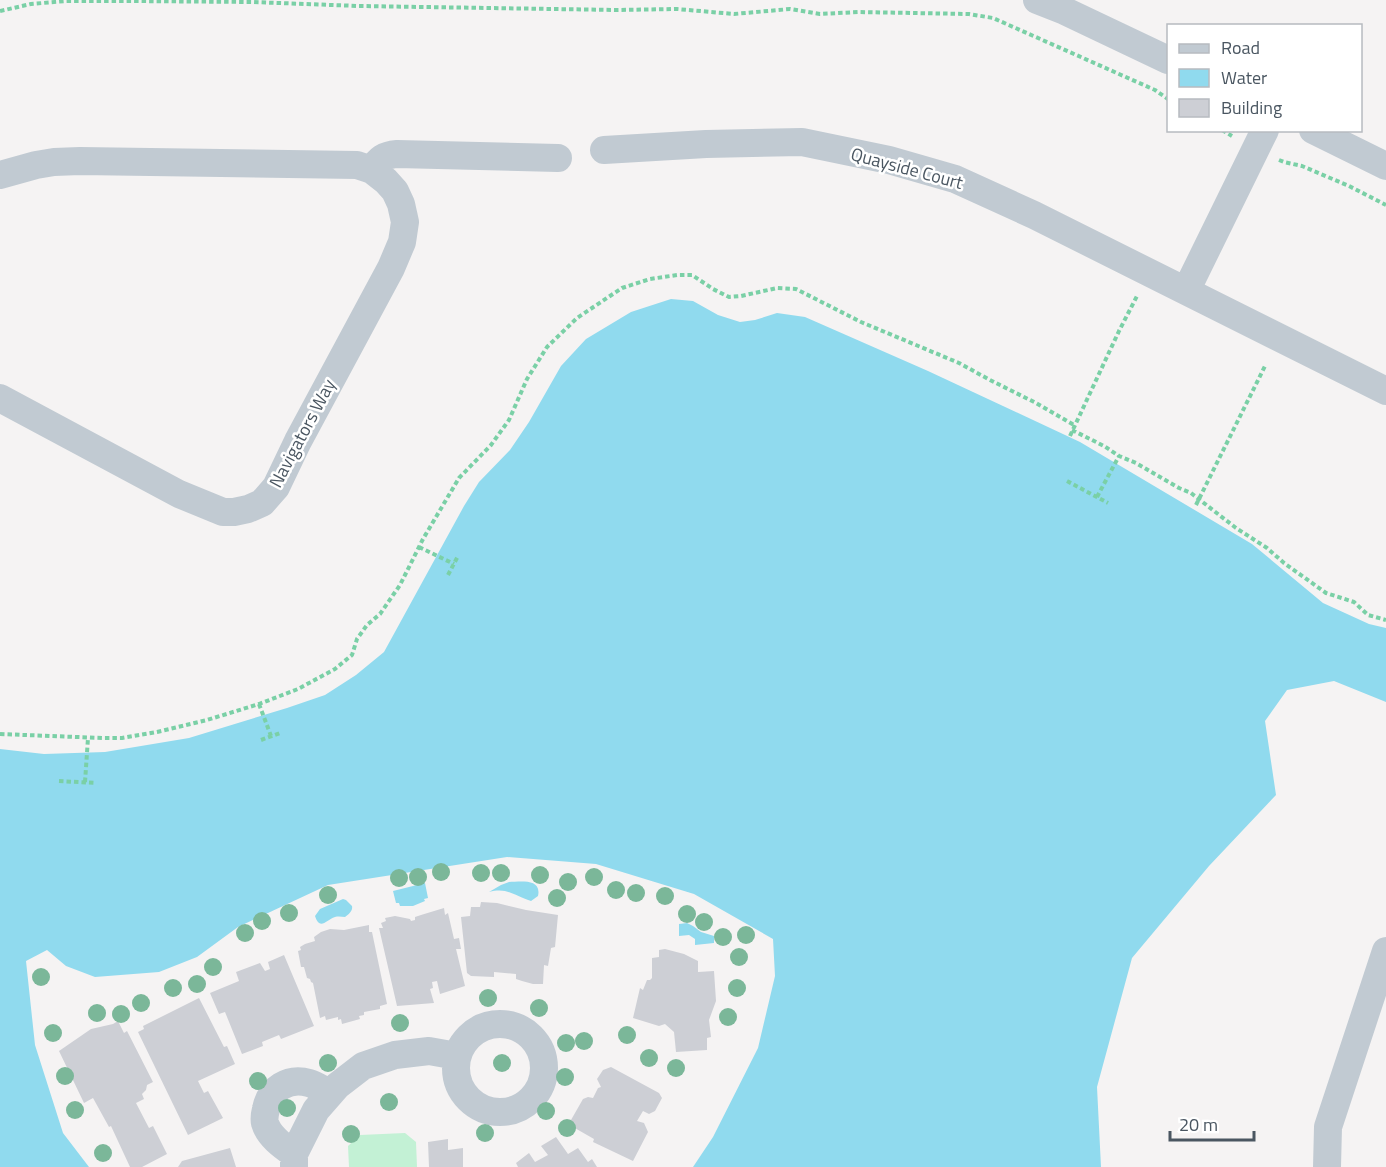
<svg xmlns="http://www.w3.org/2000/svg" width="1386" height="1167" viewBox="0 0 1386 1167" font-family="'Titillium Web',sans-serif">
<rect width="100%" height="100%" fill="#f5f3f3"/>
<path fill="#c3f1d5" d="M405,1133L416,1142L417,1167H349L348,1146L360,1135Z"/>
<path fill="#90daee" d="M671,299L693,301L718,315L740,322L755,320L777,313L805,317L928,371L1080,442L1252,544L1323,603L1369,624L1386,628V702L1334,681L1287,690L1265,721L1276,795L1209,866L1132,958L1097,1087L1101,1167H693L713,1137L758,1048L775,976L773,939L694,894L596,864L507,857L328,885L238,927L197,957L159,972L95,977L66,966L47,950L26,961L35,1045L63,1133L89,1167H0V749L44,754L105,752L189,738L287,708L325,695L356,675L384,652L464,506L479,482L510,450L529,422L561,366L586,339L631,312Z
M509,882C520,882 542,878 538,896L531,901C514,896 508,887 489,892L501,885Z
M425,883L428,898L424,899L425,901L413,906H400L399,903H396L393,891Z
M343,899L346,900L352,906C353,911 349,914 345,917C342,917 339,916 335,917C326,920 320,931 315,916L320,909Z
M687,923L693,926L701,932L714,936V943L695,945V939L689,935L679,936V924Z"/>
<path fill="#cdcfd5" d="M481,902L497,903L526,910L558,915L555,947L551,948L548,966L544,965L543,984H533L522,981L516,979V974L494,972V977L471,976L467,973L461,917L470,916L471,907H480Z
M444,908L445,915L448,913L454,939L459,938L461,949H456L465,986L440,994L437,981L432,982L433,988L430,989L434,1003L397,1006L379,928H383L381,923L386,921L385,918L395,916L410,919L411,921L415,920V917L421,915Z
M369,925V932H372L387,1004L380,1006V1009L364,1012V1015L359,1016L360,1019L342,1024L341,1019L338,1020V1017L326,1020L325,1016L320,1018L313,983L311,982L310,979L307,978L304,967H301L298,951L301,950L300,947L305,944L315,941L314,937L321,932L330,929L344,930Z
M665,949L684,954L698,961V972L714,971L716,1001L709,1020L711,1037L707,1038V1050L676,1052L674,1032L665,1024L659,1026L633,1018L640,988L643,990L647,980H650L652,978V958L659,957V950Z
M284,955L314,1026L281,1039L279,1035L262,1042L263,1046L242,1054L225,1012L219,1014L210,993L239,981L236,972L260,963L265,971L270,969L268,962Z
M199,998L224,1047L227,1046L235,1064L198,1081L204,1093L208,1091L223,1118L188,1135L138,1032L144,1029L143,1026Z
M118,1021L124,1033L127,1031L153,1082L147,1085L146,1090L142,1094L144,1099L136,1103L149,1128L153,1126L167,1154L142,1167H130L111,1126L109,1127L93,1098L84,1103L59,1051L91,1029L113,1024Z
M611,1067L659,1093L662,1098L655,1111L649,1114L643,1111L637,1121L644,1123L648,1132L633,1161L593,1142L594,1139L573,1127L571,1120L583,1099L588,1097L593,1098L598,1088L601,1087L597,1079L603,1070Z
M556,1137L568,1154L578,1148L588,1162L592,1159L597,1167H518L516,1163L529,1153L535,1162L548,1155L541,1146Z
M448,1139V1150L463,1148V1167H429L428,1142Z
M230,1148L236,1167H178L182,1161Z"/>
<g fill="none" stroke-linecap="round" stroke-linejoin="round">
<path stroke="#7ad0a6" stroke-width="4" stroke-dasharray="4.5 3" stroke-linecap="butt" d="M0,11L31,4L66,1H133L252,2L359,6L618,10L677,9L734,14L790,9L820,14L858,12L969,14L993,18L1155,90L1168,99
M1222,130L1232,136
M1279,160L1284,162L1302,166L1349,186L1386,205
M1072,430L1104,446L1119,456L1136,463L1179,488L1191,493L1236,528L1267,548L1284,563L1326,593L1354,602L1368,615L1386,620
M1070,436L1119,331L1137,296
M1067,481L1108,503
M1097,497L1119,456
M1196,505L1266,364
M419,547L454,564
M448,575L458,556
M259,704L271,736
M0,734L102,738H122L157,732L207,720L259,704L298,689L335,669L352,655L357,639L367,625L380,614L400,585L423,539L459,478L491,445L509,420L527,379L547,347L577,318L622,288L650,279L677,275H692L713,289L729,297L741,296L777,288L796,289L861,322L959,363L990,380L1036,403L1074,425
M261,740L280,733
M59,781L96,783
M85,782L88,738"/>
<path stroke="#c1cad2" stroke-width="28" d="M1037,0L1065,11L1168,60
M1313,130L1386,166
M604,150L706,144L802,142L889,160L955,179L1034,215L1386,391
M372,170C379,159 384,155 397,154L558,158
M0,175L36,165L54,162L80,161L357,165L372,170L386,181L395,191L401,204L405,222L402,242L391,268L298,441L276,487L262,503L248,509L234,512H223L179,494L0,398
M1186,291L1265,130
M456 1068a44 44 0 1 1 88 0a44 44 0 1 1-88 0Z
M294,1154C284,1147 269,1137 265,1123C264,1119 265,1113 266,1109C270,1089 288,1077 309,1083C316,1085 323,1090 330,1093
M294,1167V1154L316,1110L337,1086L363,1066L395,1055L429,1051L457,1056
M1327,1167L1328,1127L1386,951"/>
</g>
<g fill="#7bb799">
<circle cx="441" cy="872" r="9"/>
<circle cx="481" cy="873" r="9"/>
<circle cx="501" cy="873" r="9"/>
<circle cx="540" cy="875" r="9"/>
<circle cx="418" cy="877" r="9"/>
<circle cx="594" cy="877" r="9"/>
<circle cx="399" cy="878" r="9"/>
<circle cx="568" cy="882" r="9"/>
<circle cx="616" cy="890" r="9"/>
<circle cx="636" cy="893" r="9"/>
<circle cx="328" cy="895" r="9"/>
<circle cx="665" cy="896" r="9"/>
<circle cx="557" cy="898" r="9"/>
<circle cx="289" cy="913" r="9"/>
<circle cx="687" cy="914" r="9"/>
<circle cx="262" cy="921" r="9"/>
<circle cx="704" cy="922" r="9"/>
<circle cx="245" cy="933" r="9"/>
<circle cx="746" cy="935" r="9"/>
<circle cx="723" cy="937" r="9"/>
<circle cx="739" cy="957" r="9"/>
<circle cx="213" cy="967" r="9"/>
<circle cx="41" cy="977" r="9"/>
<circle cx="197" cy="984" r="9"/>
<circle cx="173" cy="988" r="9"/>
<circle cx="737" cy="988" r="9"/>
<circle cx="488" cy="998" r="9"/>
<circle cx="141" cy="1003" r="9"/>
<circle cx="539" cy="1008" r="9"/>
<circle cx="97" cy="1013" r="9"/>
<circle cx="121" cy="1014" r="9"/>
<circle cx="728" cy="1017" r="9"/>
<circle cx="400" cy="1023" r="9"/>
<circle cx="53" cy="1033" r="9"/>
<circle cx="627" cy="1035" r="9"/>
<circle cx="584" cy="1041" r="9"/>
<circle cx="566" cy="1043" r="9"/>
<circle cx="649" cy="1058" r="9"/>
<circle cx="328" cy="1063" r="9"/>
<circle cx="502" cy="1063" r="9"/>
<circle cx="676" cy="1068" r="9"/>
<circle cx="65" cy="1076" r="9"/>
<circle cx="565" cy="1077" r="9"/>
<circle cx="258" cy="1081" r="9"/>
<circle cx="389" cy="1102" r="9"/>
<circle cx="287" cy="1108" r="9"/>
<circle cx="75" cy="1110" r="9"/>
<circle cx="546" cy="1111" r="9"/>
<circle cx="567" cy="1128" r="9"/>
<circle cx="485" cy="1133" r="9"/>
<circle cx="351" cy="1134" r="9"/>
<circle cx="103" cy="1153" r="9"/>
</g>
<g text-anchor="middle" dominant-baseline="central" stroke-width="5" stroke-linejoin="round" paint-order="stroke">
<g font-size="18" fill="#4a5661" stroke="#fff">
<text transform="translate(907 168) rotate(15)">Quayside Court</text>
<text transform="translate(302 433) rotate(-62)">Navigators Way</text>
</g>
</g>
<rect x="1167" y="24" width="195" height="108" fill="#ffffff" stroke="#b7bbc0" stroke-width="1.5"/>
<rect x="1179" y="44" width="30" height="9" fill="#c1cad2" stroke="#b7bbc0" stroke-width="1.5"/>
<text x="1221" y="54" font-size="18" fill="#4a5661">Road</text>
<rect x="1179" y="69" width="30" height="18" fill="#90daee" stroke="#b7bbc0" stroke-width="1.5"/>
<text x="1221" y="84" font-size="18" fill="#4a5661">Water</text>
<rect x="1179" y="99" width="30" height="18" fill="#cdcfd5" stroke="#b7bbc0" stroke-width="1.5"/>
<text x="1221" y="114" font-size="18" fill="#4a5661">Building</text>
<path d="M1170 1131v9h84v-9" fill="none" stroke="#4a5661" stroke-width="3"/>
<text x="1179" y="1131" font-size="18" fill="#4a5661" stroke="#ffffff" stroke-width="4.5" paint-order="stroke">20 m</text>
</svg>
